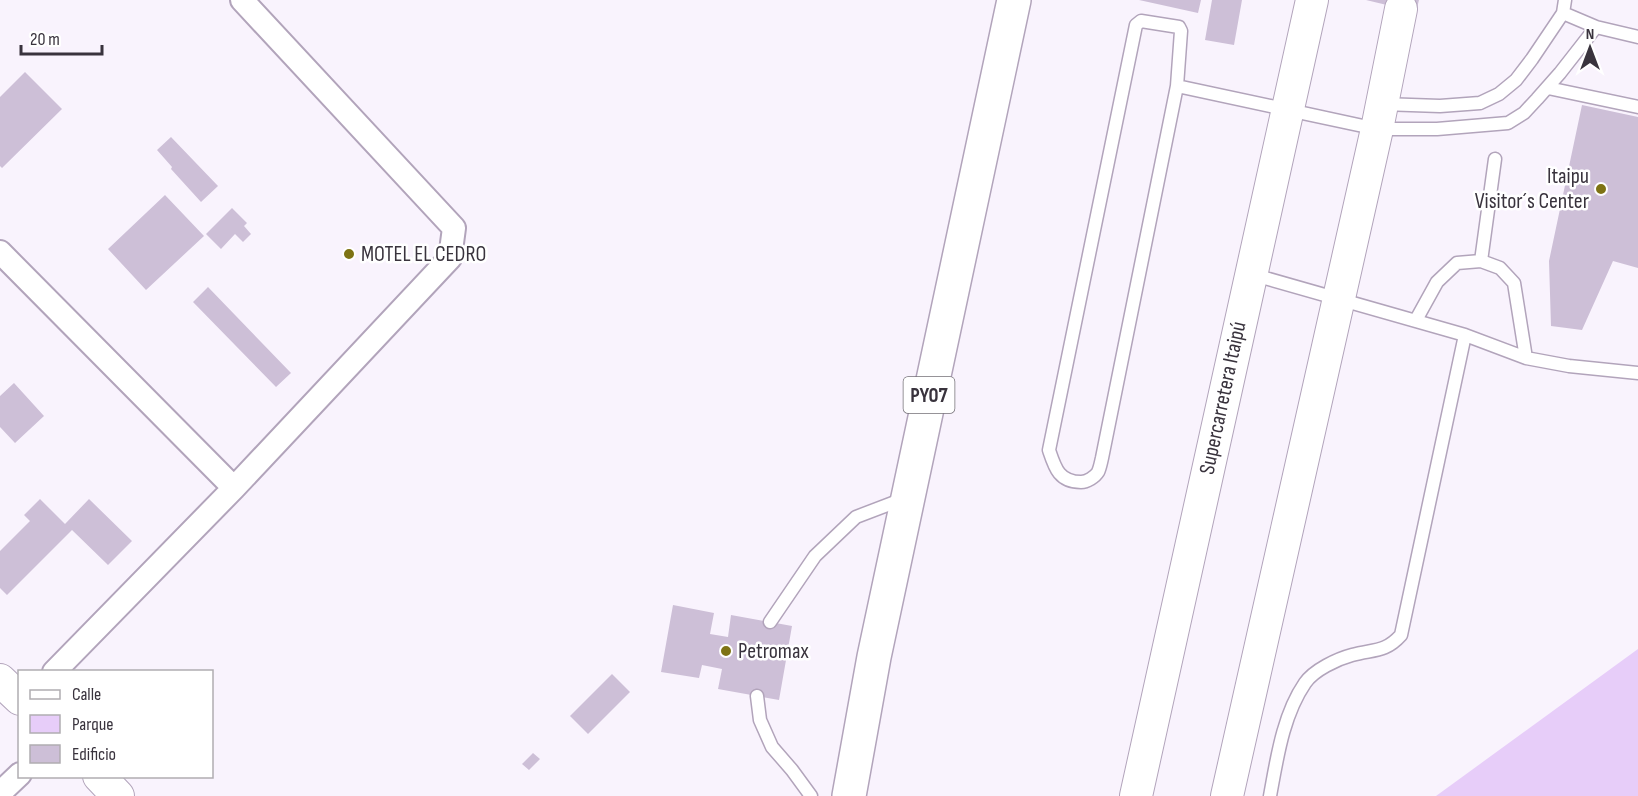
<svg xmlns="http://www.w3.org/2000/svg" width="1638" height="796" viewBox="0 0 1638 796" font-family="'Sofia Sans Condensed',sans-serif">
<rect width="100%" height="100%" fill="#f9f3fd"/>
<path fill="#e7cdf9" d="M1638,649V796H1436Z"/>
<path fill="#cdbfd7" d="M1139,0H1201L1198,13Z
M1212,0H1242L1234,45L1205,40Z
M1366,0H1419L1416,12Z
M25,72L62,109L2,168L0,166V97Z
M1582,105L1638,117V268L1613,261L1582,330L1551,326L1549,261Z
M171,137L218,186L201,202L171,169L172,167L157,150Z
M165,195L204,236L146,290L108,249Z
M232,208L247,223L244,226L251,234L243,242L235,234L221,249L206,234Z
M208,287L291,373L276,387L193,302Z
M14,383L44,416L15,443L0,427V396Z
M40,499L65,524L89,499L132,541L108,565L72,530L7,595L0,588V551L30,521L24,515Z
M673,605L714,613L710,634L728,637L731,615L792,626L779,700L718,689L722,669L702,665L699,678L661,672Z
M612,674L630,692L588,734L570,716Z
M533,753L540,759L529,770L522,764Z"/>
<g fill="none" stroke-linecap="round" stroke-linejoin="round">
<defs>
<path id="lane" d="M1563,13L1596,27L1638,37
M1141,21L1179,27L1181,31L1177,86L1102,458C1101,462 1100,468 1098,472C1095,477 1087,482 1081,482C1059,482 1055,468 1049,450L1136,25Z
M1177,86L1377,129H1437L1508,123L1524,113L1537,99L1560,73L1596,27
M1548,88L1638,107
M1382,104L1440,106L1480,103L1499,94L1516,80L1532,59L1563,13L1565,0
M1481,261L1495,159
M1251,274L1465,335L1526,358L1569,366L1638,373
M1416,320L1437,282L1457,263L1481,261L1500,268L1514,283L1526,358
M770,622L815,556L856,517L903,499
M757,696L760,720L772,747L792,770L811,796
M1270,796C1277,758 1283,715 1305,683C1314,670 1337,659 1352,655C1373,649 1385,653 1401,635L1465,335"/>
<path id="street" d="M0,252L234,488
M54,672L234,488L450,258L454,228L242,0
M0,793L20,774"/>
<path id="secondary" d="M0,680L20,699
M99,776L118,796
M1136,796L1312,0
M1227,796L1377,129L1401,9"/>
<path id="highway" d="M849,796L874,657L1014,0"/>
</defs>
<use href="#lane" stroke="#b2a4bb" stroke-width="15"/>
<use href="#street" stroke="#b2a4bb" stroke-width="26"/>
<use href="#secondary" stroke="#b2a4bb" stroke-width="34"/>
<use href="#highway" stroke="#b2a4bb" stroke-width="36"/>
<use href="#lane" stroke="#fff" stroke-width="12"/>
<use href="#street" stroke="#fff" stroke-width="22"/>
<use href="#secondary" stroke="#fff" stroke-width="32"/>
<use href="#highway" stroke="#fff" stroke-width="33"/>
</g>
<g fill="#7e7314" stroke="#fff" stroke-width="2">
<circle cx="1601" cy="189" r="6"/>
<circle cx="349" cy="254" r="6"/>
<circle cx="726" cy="651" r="6"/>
</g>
<g text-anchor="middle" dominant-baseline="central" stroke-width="5" stroke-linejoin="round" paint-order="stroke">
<rect fill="#fff" stroke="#747077" stroke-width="1.5" x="903.5" y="377" width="51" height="36" rx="4.5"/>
<g font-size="21" font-weight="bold" fill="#39333d">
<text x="929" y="395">PY07</text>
</g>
<g font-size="22" fill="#39333d" stroke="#fff" text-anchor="start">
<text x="1589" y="176" text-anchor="end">Itaipu<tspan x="1589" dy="25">Visitor´s Center</tspan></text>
<text x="361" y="254">MOTEL EL CEDRO</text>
<text x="738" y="651">Petromax</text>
</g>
<g font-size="22" fill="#39333d" stroke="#fff">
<text transform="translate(1223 398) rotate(-78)">Supercarretera Itaipú</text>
</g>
</g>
<rect x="18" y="670" width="195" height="108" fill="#ffffff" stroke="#b0adb1" stroke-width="1.5"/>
<rect x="30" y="690" width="30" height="9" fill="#ffffff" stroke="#b0adb1" stroke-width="1.5"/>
<text x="72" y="700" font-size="18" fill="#39333d">Calle</text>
<rect x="30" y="715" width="30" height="18" fill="#e7cdf9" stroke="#b0adb1" stroke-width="1.5"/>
<text x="72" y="730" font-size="18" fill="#39333d">Parque</text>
<rect x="30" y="745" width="30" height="18" fill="#cdbfd7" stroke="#b0adb1" stroke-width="1.5"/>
<text x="72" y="760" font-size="18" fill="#39333d">Edificio</text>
<g transform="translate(1590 48)" stroke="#ffffff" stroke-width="4.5" paint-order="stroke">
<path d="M0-4.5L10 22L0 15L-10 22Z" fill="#39333d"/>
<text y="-9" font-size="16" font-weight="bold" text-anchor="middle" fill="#39333d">N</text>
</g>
<path d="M21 45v9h81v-9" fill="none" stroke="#39333d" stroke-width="3"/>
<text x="30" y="45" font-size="18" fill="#39333d" stroke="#ffffff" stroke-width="4.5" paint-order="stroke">20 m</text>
</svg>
